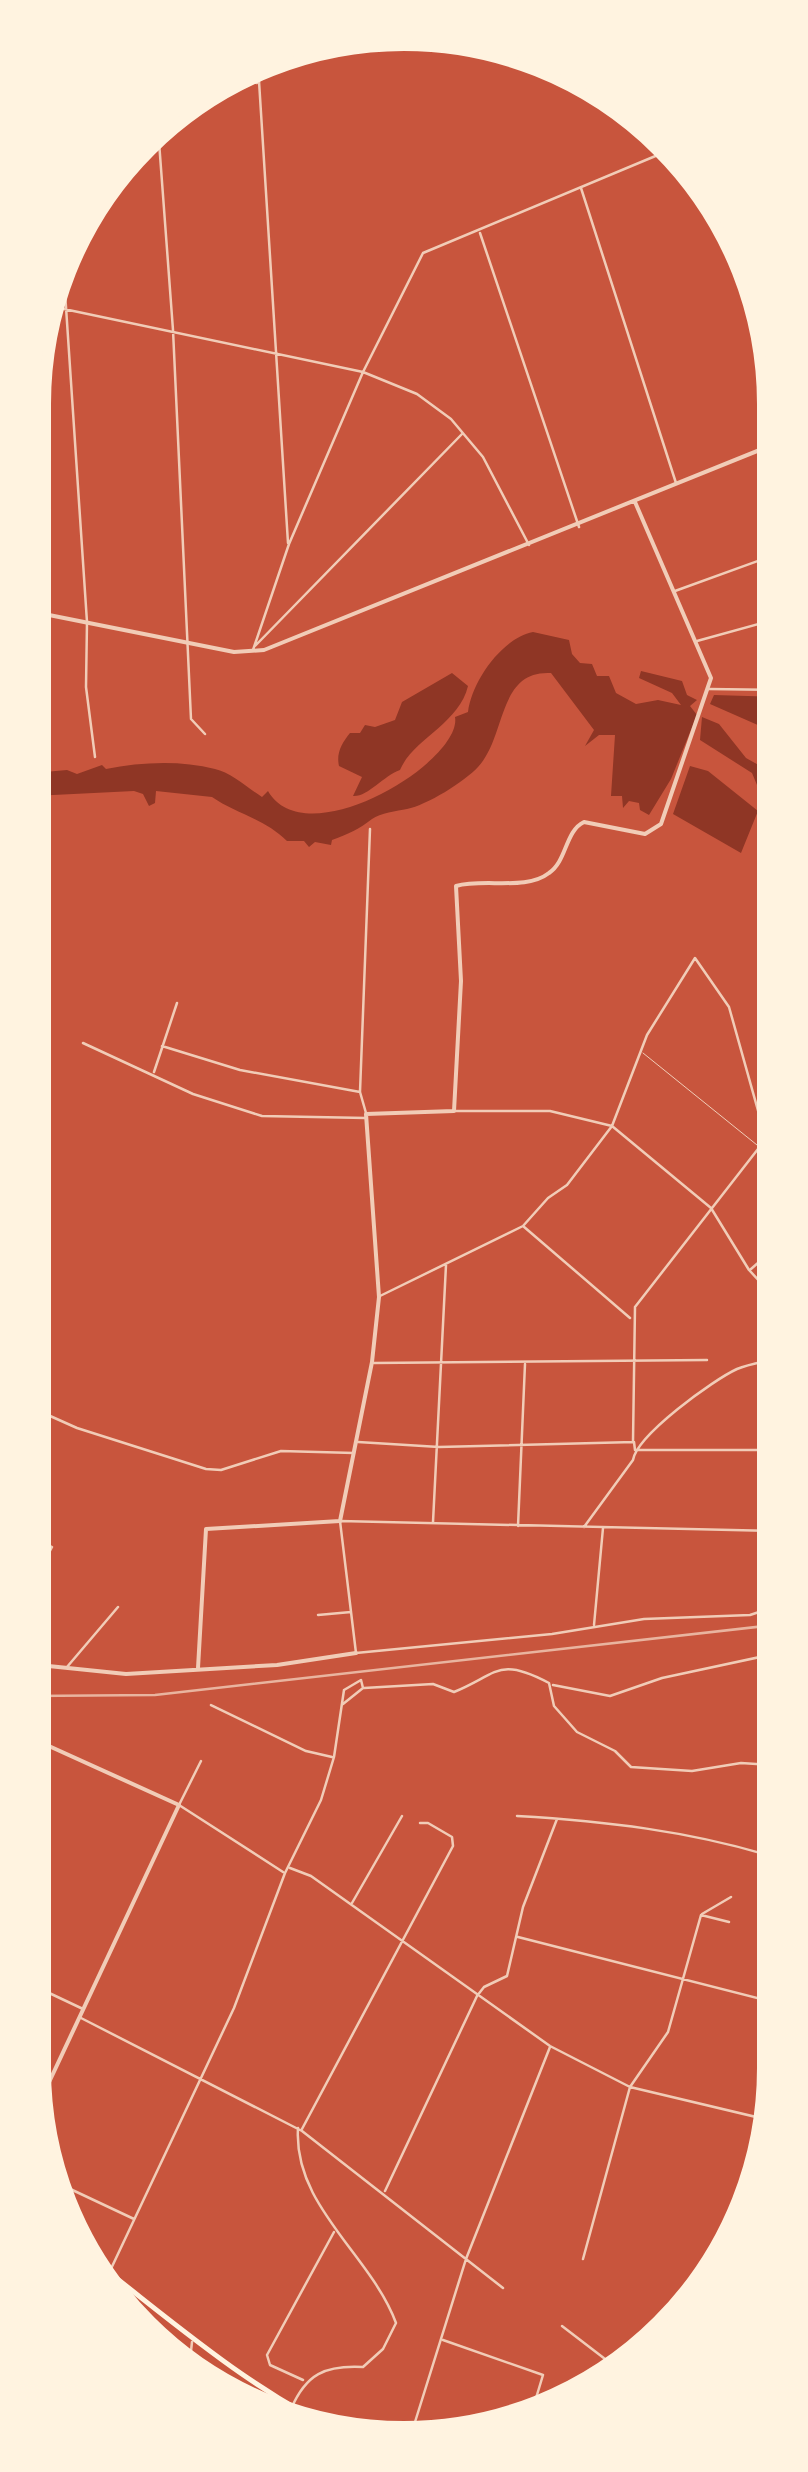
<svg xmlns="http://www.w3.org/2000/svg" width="808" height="2472" viewBox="0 0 808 2472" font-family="Barlow,sans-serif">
<rect width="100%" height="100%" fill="#c8553d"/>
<path fill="#8f3625" d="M533,632L569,640L572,654L580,663L592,664L597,676H609L616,693L636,704L658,700L681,705L672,693L639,678L641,671L682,681L687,695L697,700L690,706L697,715L671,779L649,815L640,810L639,803L629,801L623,808L622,796H611L615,735H599L585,746L594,730L551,673C497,670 507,736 478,767C464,782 427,805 407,809C397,811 380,813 372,819C359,829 349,834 332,840L331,845L315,842L309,847L304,841H287C265,819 235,813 212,797L156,791L155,803L149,806L143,794L134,791L33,796V773L67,770L77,774L102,765L106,769C141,762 180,760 215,769C230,772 248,788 262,797L268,791C306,857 463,761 455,717L468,712C472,681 502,638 533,632Z
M452,673L468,686C459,724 413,739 400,770C383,776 368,797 353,796L362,777L339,766C336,753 342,743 350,733H360L365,725L375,727L395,720L402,702Z
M714,695L776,697V741L769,730L710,704Z
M702,717L719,724L746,758L771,772L776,806L757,785L752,773L700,740Z
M690,766L708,771L758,811L741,853L673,814Z"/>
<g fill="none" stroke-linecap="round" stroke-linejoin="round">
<path stroke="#f1ccb7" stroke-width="1" d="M643,1053L757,1145"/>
<path stroke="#f1ccb7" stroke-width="2.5" d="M258,65L288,543
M230,76L257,83
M158,128L173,330L191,719L205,734
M581,188L676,483
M736,229L742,286L777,383
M480,233L579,527
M63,262L87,622L86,687L95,757
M45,305L363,372L417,394L451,419L483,457L529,545
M675,591L777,554
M697,641L777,619
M255,646L462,434
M253,650L289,544L363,372L423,253L677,147
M709,689L776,690
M83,1043L193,1094L262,1116L366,1118
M162,1046L240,1070L360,1092
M154,1072L177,1003
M455,1111H550L612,1126L711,1208L749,1270L775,1298
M366,1113L360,1092L370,829
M523,1226L630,1318
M751,1269L775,1248
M380,1296L523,1226L548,1198L567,1185L612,1126L647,1035L695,958L729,1007L775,1171
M374,1363L707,1360
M30,1407L77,1428L206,1469L221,1470L281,1451L354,1453
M633,1441L635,1307L765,1140
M358,1442L439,1447L634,1442L635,1450H775
M433,1522L446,1265
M518,1526L525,1364
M584,1527L633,1460C637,1435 713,1380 737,1369C749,1364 763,1362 775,1359
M30,1589L52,1547L30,1536
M774,1607L750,1615L644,1619L552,1634L356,1653L340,1521L775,1531
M318,1615L351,1612
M594,1625L603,1528
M67,1667L118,1607
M553,1685L610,1696L662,1678L774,1654
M364,1688L433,1684L454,1692C498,1674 498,1656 549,1683L554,1706L577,1732L615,1751L631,1767L692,1771L741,1763L774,1765
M211,1705L306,1751L332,1757
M201,1761L179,1805L283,1872
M517,1816C604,1821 690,1831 774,1857
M290,1868L311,1876L550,2046L630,2087L773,2121
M352,1903L402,1816
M702,1914L731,1897
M518,1937L773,2002
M28,1983L83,2009
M81,2018L302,2131L503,2288
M302,2129L453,1846L452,1837L428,1823H420
M49,2179L134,2219
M385,2191L477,1996L484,1987L507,1976L523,1907L557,1819
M583,2259L630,2087L668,2032L701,1915L729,1922
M109,2273L234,2008L285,1873L321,1800L334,1757L344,1690L361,1680L363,1688L343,1704
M562,2326L622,2372
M443,2340L543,2375L530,2418
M166,2351H187
M189,2369L192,2342
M303,2380L270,2365L267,2355L334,2232
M291,2409C306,2374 325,2365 363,2367L383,2349L396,2323C371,2255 293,2206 298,2128
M275,2417L278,2402
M410,2438L466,2259L550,2047"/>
<path stroke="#f1ccb7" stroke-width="4" d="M34,612L234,652L264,650L777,443
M29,1664L126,1674L277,1665L356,1653
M198,1668L206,1529L340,1521L372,1362L379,1297L366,1114L454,1111L461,981L456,886C484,878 526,891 549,873C567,861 565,831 584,822L645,834L661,824L711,678L635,502
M29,1737L179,1805L36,2110"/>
<path stroke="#fff3e0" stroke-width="5" d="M80,2250C177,2324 244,2387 357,2441"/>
<path stroke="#e9b49f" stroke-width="2.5" d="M29,1696L155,1695L774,1625"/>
</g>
<path d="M0 0H808V2472H0ZM404 45H404A359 359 0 0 1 763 404V2068A359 359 0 0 1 404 2427H404A359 359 0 0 1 45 2068V404A359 359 0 0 1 404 45Z" fill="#fff3e0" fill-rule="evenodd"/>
<path fill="none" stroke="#fff3e0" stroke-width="12" d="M404 45H404A359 359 0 0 1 763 404V2068A359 359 0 0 1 404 2427H404A359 359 0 0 1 45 2068V404A359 359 0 0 1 404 45Z"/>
</svg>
